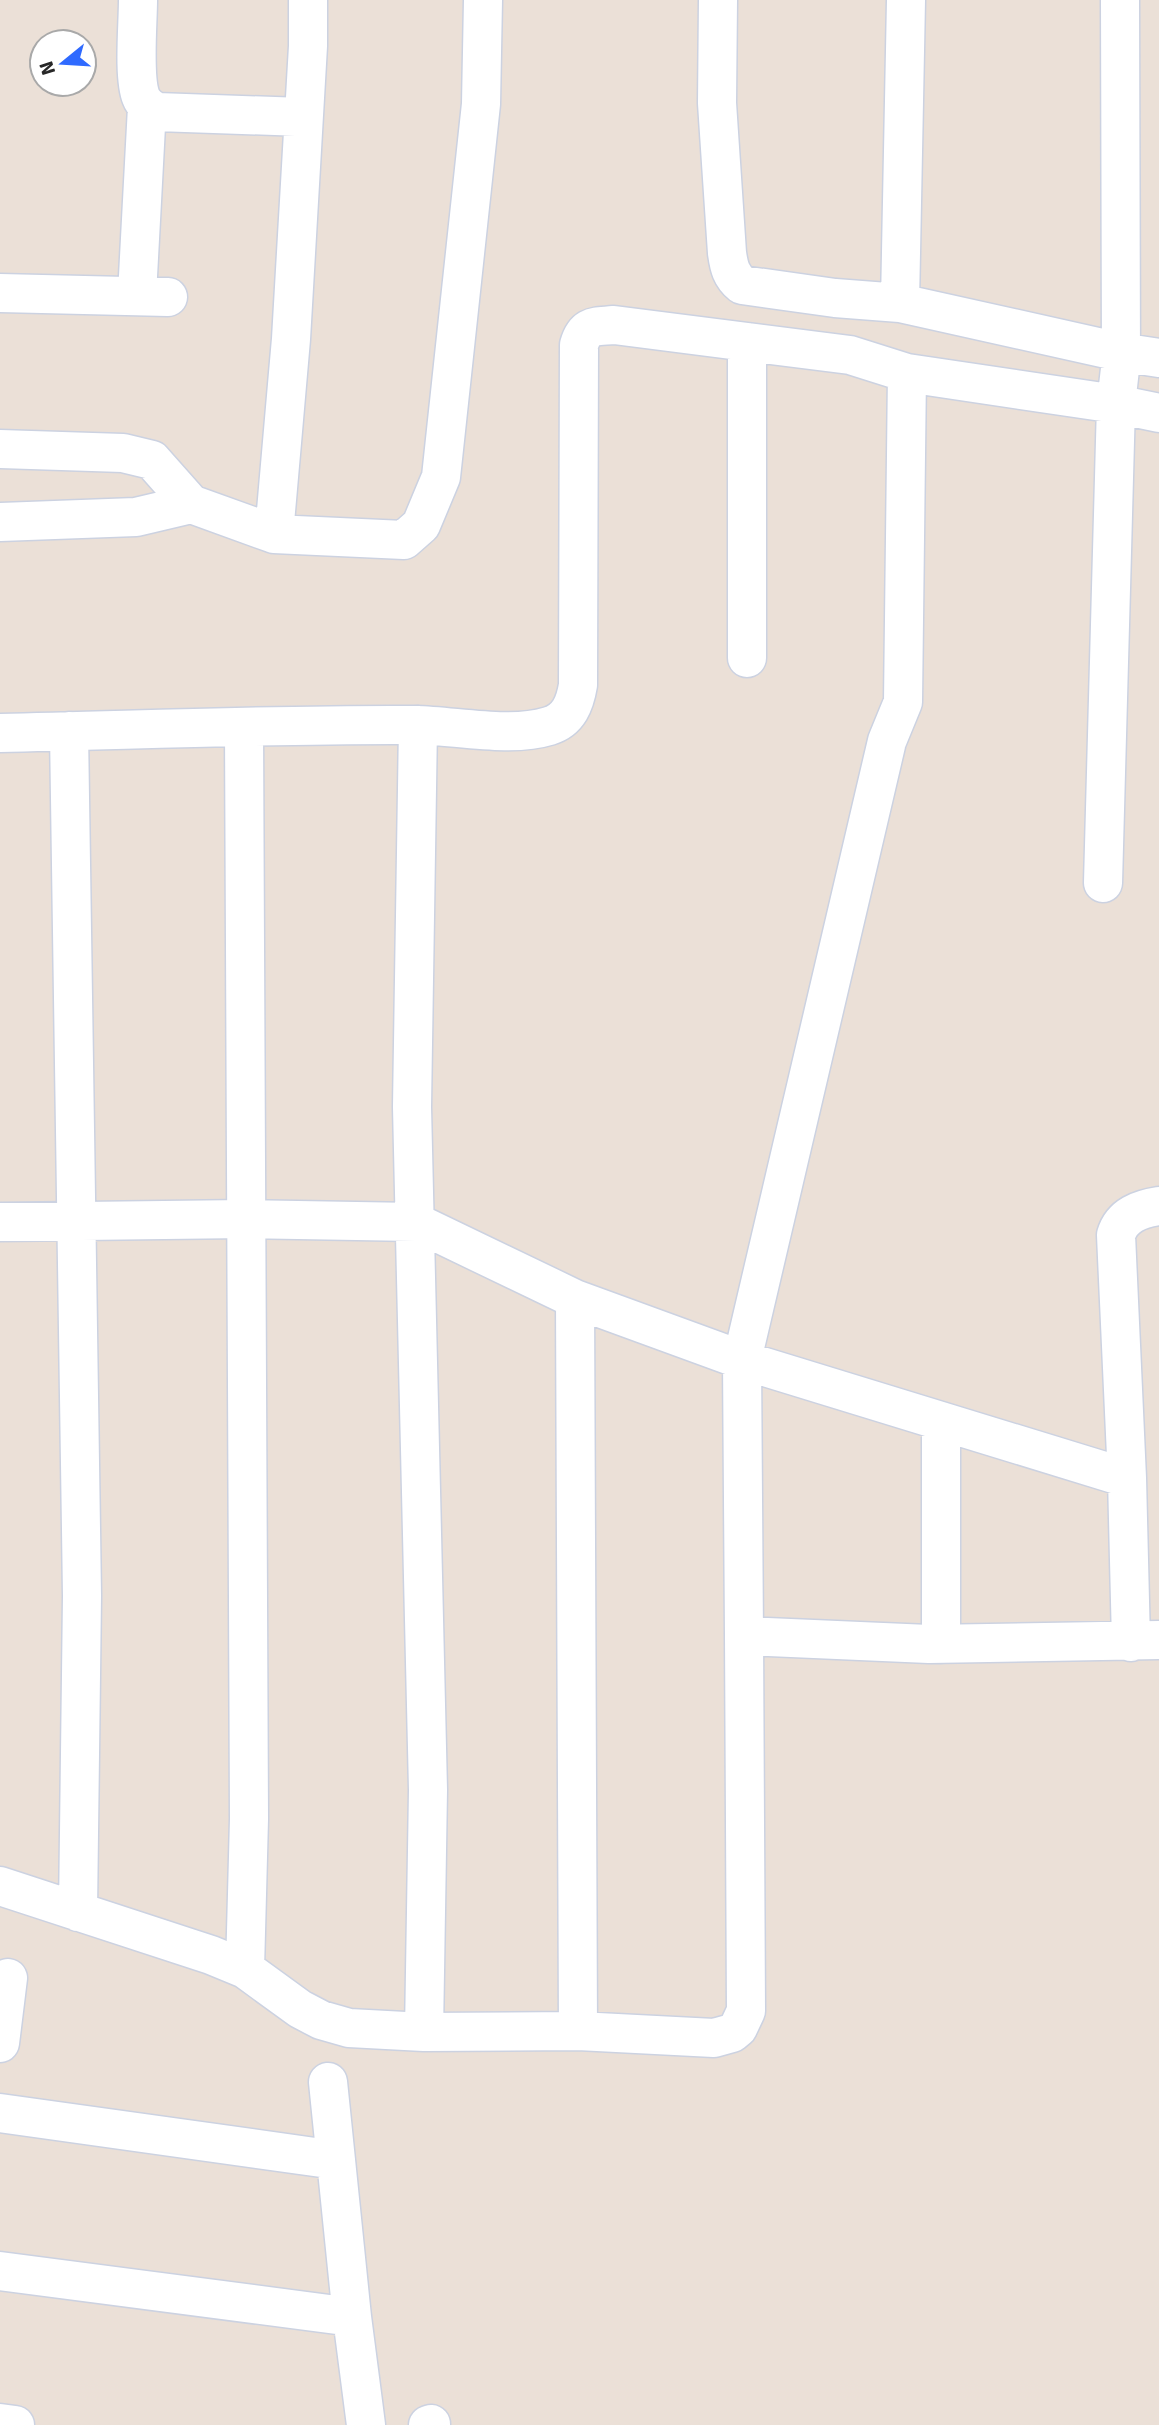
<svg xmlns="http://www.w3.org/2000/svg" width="1159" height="2425" viewBox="0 0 1159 2425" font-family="Signika,sans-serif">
<rect width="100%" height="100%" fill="#ebe0d7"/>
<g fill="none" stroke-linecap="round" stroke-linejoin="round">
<defs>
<path id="minor" d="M138,0C138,24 133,77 141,97C144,105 150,108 157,112L303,117
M718,0L717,103L727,253C729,267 731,276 742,285L835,298L900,303L1120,352L1159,358
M1120,0L1121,360L1116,404L1159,413
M0,293L168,297
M137,295L147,107
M900,303L906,0
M0,449L123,453L152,460L191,504
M0,522L136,517L191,504L274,534L291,339L308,46V0
M274,534L404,540L421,525L441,477L481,104L483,0
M747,658V342
M418,725L412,1107L428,1790L424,2032
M244,728L249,1819L245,1969
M69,731L82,1596L78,1912
M0,733C139,730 278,724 416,725C457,726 510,738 549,726C569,720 575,703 578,685L579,345C585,324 595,327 614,325L850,355L907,373L1116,404L1103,883
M0,1222L246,1219L415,1222L575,1299L742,1360L1127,1478
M575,1299L578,2031
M744,1636L742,1360L887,741L903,702L907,373
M1131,1642L1127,1478L1116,1235C1122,1215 1140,1209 1159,1206
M941,1644V1421
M0,1886L211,1955L245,1969L300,2009L321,2020L349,2028L424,2032L578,2031L714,2038L732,2033L738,2028L746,2011L744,1636L929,1644L1159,1640
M0,2043L8,1978
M328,2082L352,2317L366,2425
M0,2113L336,2160
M0,2271L352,2317
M0,2423L15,2425
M428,2425L431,2424"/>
</defs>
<use href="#minor" stroke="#ccd2e1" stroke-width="41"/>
<use href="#minor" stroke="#fff" stroke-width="38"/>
</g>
<g transform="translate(63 63) rotate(252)"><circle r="33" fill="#ffffff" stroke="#a9a9a9" stroke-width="2"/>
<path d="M0-5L12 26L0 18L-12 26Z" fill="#2f6aff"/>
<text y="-10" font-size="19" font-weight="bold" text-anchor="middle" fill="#272727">N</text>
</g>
</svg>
